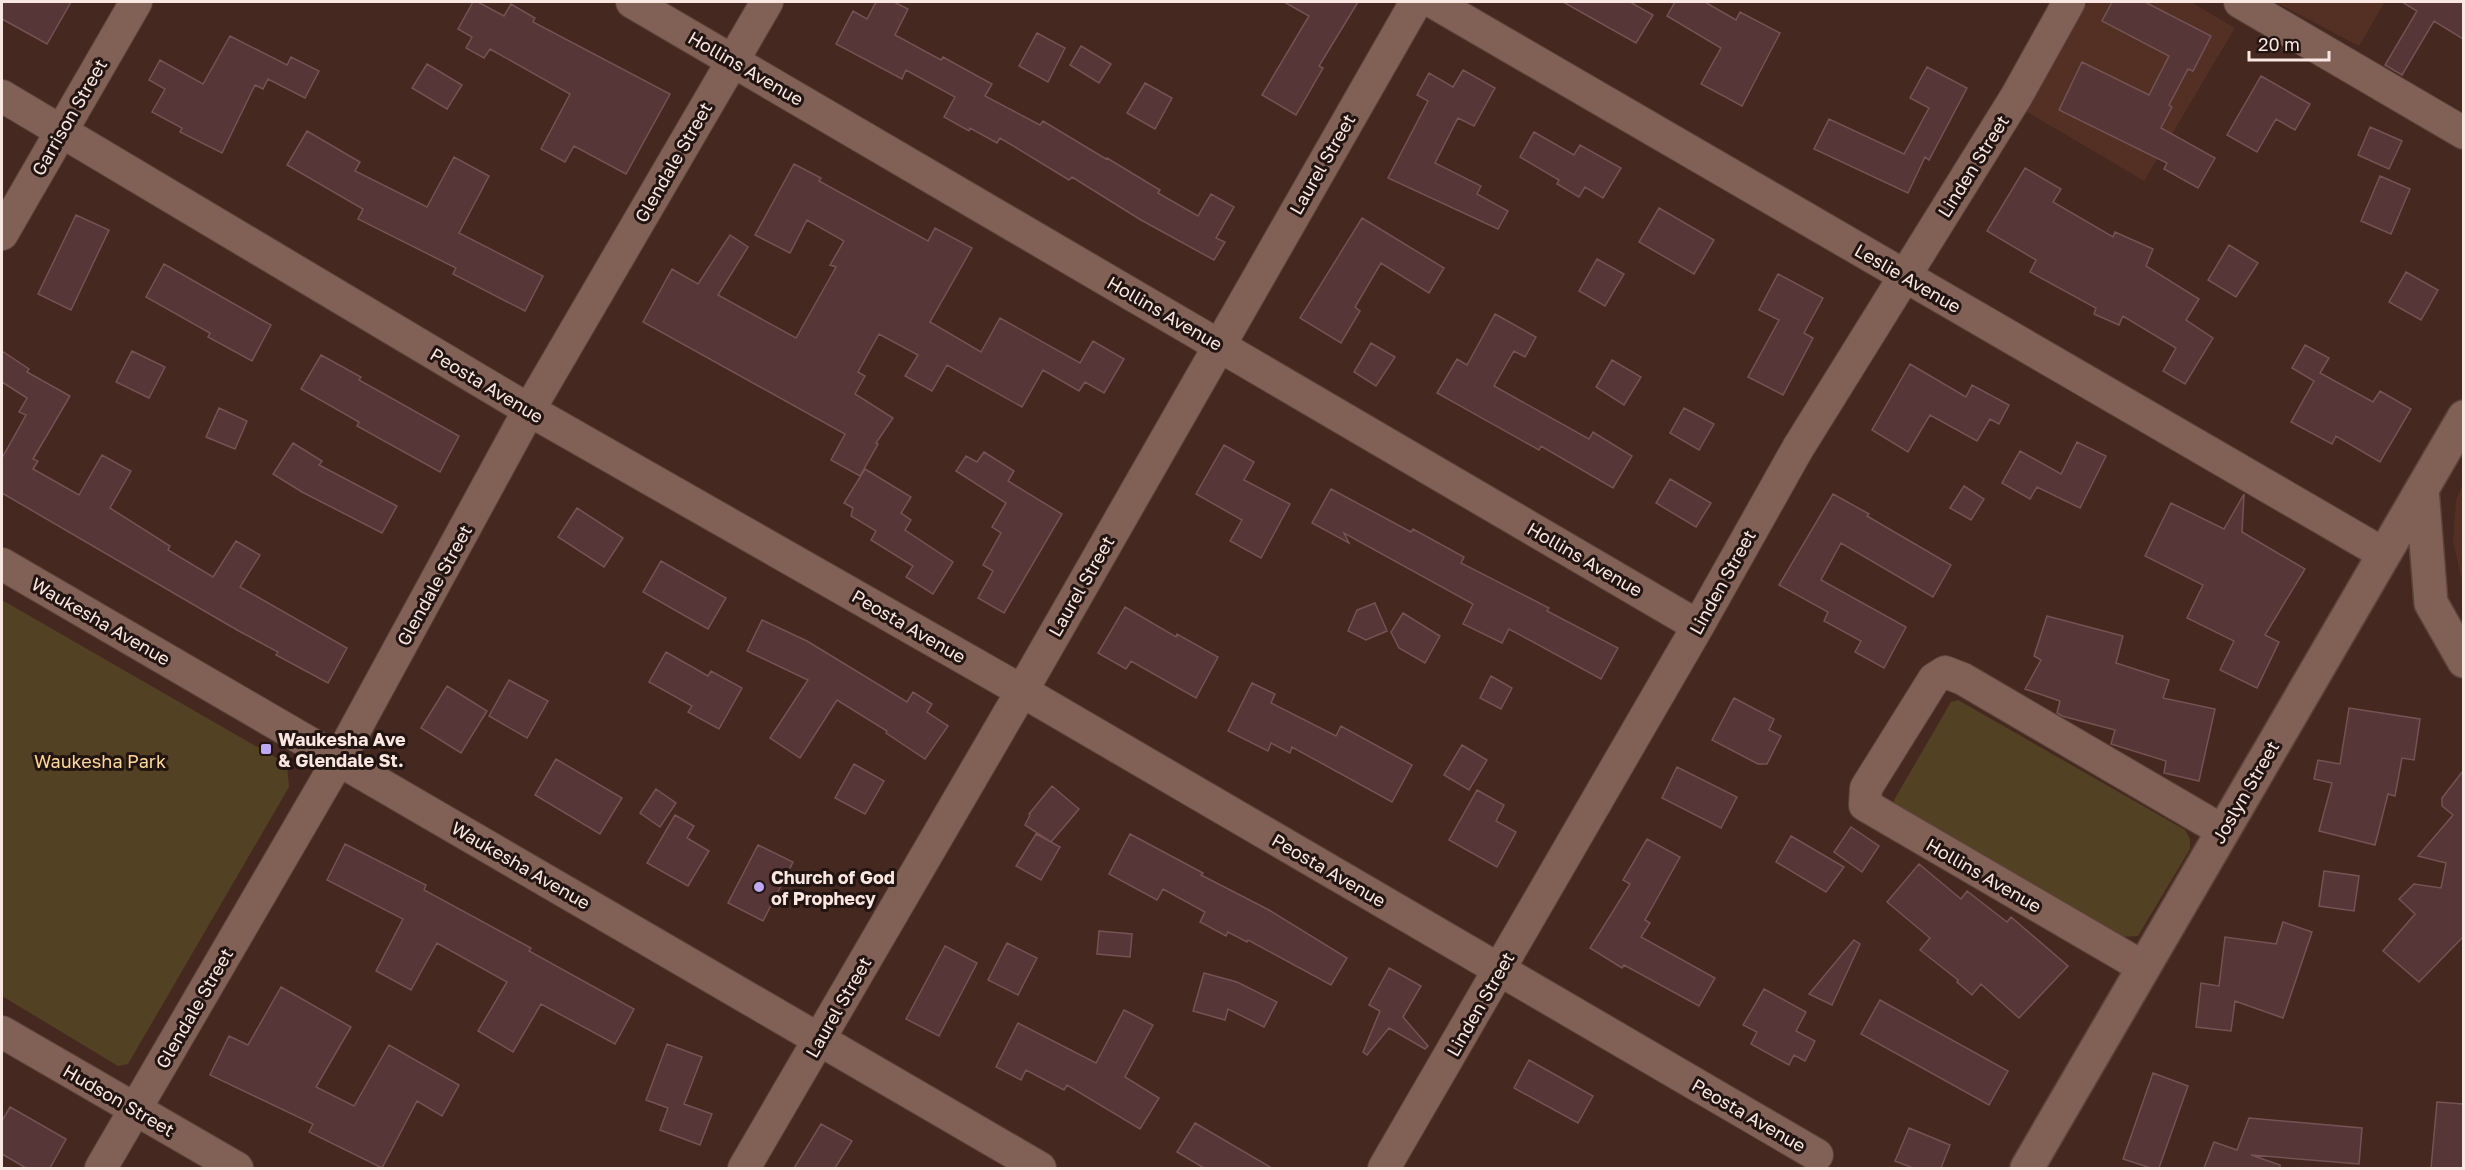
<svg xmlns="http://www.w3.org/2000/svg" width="2465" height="1170" viewBox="0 0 2465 1170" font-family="'Golos Text',sans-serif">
<rect width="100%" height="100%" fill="#45281f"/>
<path fill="#532f24" d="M2088,2H2191L2235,28L2144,181L2024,110Z
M2275,2H2385L2359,46Z
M2463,483V585L2453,542L2456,500Z"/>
<path fill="#534124" d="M2,600L287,764L289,787L128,1064L118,1066L2,996Z
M1958,700L2185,830L2190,839V849L2138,936L2122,937L1894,805V800L1951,702Z"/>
<path fill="#563637" stroke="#755354" stroke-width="1.5" d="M2,2H71L47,44L2,19Z
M473,2H478L504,16L511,4L535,18L533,22L670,94L626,174L574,146L565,162L541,149L570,94L490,49L484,58L466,48L472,37L458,29Z
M876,2H894L908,9L895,35L941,60L943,57L992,84L985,96L1040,125L1043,121L1106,159L1107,158L1160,190L1158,193L1198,216L1211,194L1234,207L1216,238L1225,242L1214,260L1141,220L1072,177L1069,180L1000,138L997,143L970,128L969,131L944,117L955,97L906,70L902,79L836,44L853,11L867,19Z
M1284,2H1358L1319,66L1323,68L1296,115L1262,95L1309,16Z
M1563,2H1630L1653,15L1636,43Z
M1675,2H1705L1736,20L1740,12L1780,33L1742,106L1701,84L1721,48L1667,16Z
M2112,2H2145L2211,36L2193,71L2188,69L2169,105L2172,107L2161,128L2215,158L2198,188L2164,169L2167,163L2059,110L2082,62L2149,95L2169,56L2102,21Z
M2402,2H2463V39L2434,21L2402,75L2385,65L2417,11Z
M1037,33L1065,48L1048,82L1019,66Z
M230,36L287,65L291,57L319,71L305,98L268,79L263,89L255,85L222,153L180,132L182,128L152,112L165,89L149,80L160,60L203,84Z
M1081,46L1111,64L1099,83L1070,65Z
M427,64L462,85L447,109L412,88Z
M1927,67L1967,88L1929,160L1925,157L1908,193L1814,149L1829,119L1904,154L1929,108L1910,98Z
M1463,70L1495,88L1474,126L1458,118L1435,163L1481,186L1477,194L1508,211L1498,229L1388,178L1428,101L1417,95L1429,73L1453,87Z
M2261,76L2310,104L2295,130L2276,119L2257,152L2227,135Z
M1145,83L1172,98L1155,129L1127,113Z
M2370,127L2402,141L2389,169L2358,155Z
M307,131L360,162L355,171L427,207L454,157L489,176L459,233L543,276L525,311L453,274L456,268L358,219L363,209L287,165Z
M1534,132L1574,155L1580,145L1621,168L1603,198L1585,187L1579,197L1557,184L1559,180L1520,157Z
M794,164L821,178L819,181L928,241L935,228L972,248L930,322L981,352L1000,318L1080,363L1093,341L1124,359L1104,393L1085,382L1079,391L1043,370L1022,407L947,365L932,391L905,376L918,355L879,334L858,372L865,376L855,394L893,418L876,443L878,444L860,476L831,460L845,434L643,322L672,269L698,284L730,235L748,247L718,295L796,338L836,267L830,265L844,241L807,220L790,253L755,235Z
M2025,168L2061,189L2053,202L2113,237L2115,232L2153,249L2146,266L2199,299L2186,320L2213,338L2185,384L2163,371L2176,348L2123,316L2119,325L2094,314L2096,308L2030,272L2036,260L1987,231Z
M2380,176L2410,189L2391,234L2361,221Z
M1659,208L1714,240L1694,274L1639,242Z
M76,215L109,230L71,310L38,294Z
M1362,218L1444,268L1429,293L1381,263L1355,307L1360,311L1341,343L1300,318Z
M2229,245L2258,263L2236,297L2208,280Z
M1597,259L1624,274L1605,306L1579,291Z
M164,264L271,325L252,361L208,337L210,333L146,297Z
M2406,272L2438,290L2421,320L2389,302Z
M1778,274L1823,298L1804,333L1813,338L1783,395L1748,377L1779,320L1759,310Z
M1495,314L1536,337L1525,357L1514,351L1494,386L1589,439L1593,432L1632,456L1613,488L1541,446L1539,450L1437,393L1457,359L1467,365Z
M1371,343L1395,357L1376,386L1354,372Z
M2305,345L2329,358L2320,373L2373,402L2380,391L2411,409L2380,462L2336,436L2332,444L2291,422L2314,381L2292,368Z
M2,351L29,369L27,372L70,396L33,459L38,461L33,469L79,495L102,455L131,471L110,508L170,546L168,550L213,577L236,541L260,555L240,587L347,648L328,683L276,655L278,652L237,630L2,493V458L26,415L19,412L27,398L2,382Z
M132,351L165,367L149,398L116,382Z
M321,355L361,377L359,380L459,436L440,472L357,426L359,422L301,389Z
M1612,360L1641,377L1624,405L1596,387Z
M1910,364L1966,397L1972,385L2009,405L1999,424L1990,419L1977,441L1930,415L1908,452L1872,430Z
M219,408L247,421L235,449L206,437Z
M1684,408L1714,424L1699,450L1670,433Z
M2077,442L2106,456L2080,508L2037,487L2030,499L2002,483L2020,451L2061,474Z
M293,443L322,461L319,465L397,506L382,533L302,492L273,474Z
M1224,445L1254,462L1244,480L1290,504L1261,558L1230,541L1242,520L1196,494Z
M984,452L1014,471L1008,481L1062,514L1004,613L978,598L993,571L983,565L1001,533L992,527L1006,503L956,471L966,456L977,462Z
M865,469L911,497L901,513L911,520L905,530L953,562L933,594L906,577L913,566L871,540L876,531L851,516L853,508L844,503Z
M1670,479L1711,503L1696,527L1656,503Z
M1964,486L1984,499L1971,520L1950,508Z
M1331,489L1411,532L1413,529L1464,557L1461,563L1549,608L1547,611L1618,648L1601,679L1509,629L1502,643L1463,624L1473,604L1344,533L1349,543L1312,523Z
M1833,494L1869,514L1867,516L1951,565L1933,597L1841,543L1821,580L1906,627L1884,668L1855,652L1861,641L1824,621L1828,612L1779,585Z
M2244,494L2242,532L2305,569L2265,635L2279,642L2257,688L2220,670L2234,641L2187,618L2203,585L2145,556L2171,503L2224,529Z
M577,508L623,538L604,567L558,537Z
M661,561L726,598L708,629L643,592Z
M1375,603L1387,631L1366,640L1348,631L1357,610Z
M1125,607L1176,637L1177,634L1218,657L1196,698L1131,661L1126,669L1098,653Z
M1403,613L1440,636L1425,663L1399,648L1391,632Z
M2047,616L2123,636L2116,663L2169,680L2163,698L2215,709L2199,781L2164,773L2166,761L2111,744L2115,730L2062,716L2057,713L2060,701L2025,689L2041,660L2034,656Z
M762,620L807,641L907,702L913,692L932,704L927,712L948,726L925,759L886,733L887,731L837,700L800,758L770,738L808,680L747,651Z
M666,652L708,676L711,671L742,688L719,729L688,712L692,706L649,682Z
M1491,676L1512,688L1501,709L1480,698Z
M509,680L548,701L527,738L489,716Z
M1252,683L1275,694L1271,703L1336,736L1341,726L1412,765L1392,802L1292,747L1290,753L1271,743L1268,751L1228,731Z
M447,686L487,711L461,753L421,728Z
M1734,698L1774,719L1769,730L1781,736L1767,764H1758L1712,740Z
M2349,708L2420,719L2414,760L2402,758L2395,796L2388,794L2375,845L2319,831L2332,783L2314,779L2318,760L2340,764Z
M1462,745L1487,760L1469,790L1444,775Z
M556,759L622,798L600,834L535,795Z
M854,764L884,781L865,814L835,798Z
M1677,767L1737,797L1721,828L1662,798Z
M2463,771V937L2419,982L2383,951L2415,914L2399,899L2414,884L2441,888L2446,863L2418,856L2453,815L2442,806V798Z
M1052,786L1079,809L1051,842L1060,847L1041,880L1016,866L1036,834L1051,842L1025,825L1030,815L1029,814Z
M656,789L676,803L660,827L640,813Z
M1477,790L1504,805L1496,821L1516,832L1497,867L1449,840Z
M675,815L694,826L687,838L709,851L688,886L647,863Z
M1851,827L1879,846L1862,872L1834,852Z
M1130,834L1203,873L1201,875L1269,910L1347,958L1331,985L1248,940L1247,942L1228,932L1226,936L1200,922L1205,912L1163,889L1157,900L1109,874Z
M1791,836L1844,867L1826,892L1776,862Z
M1647,839L1680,857L1645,920L1650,923L1641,937L1715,978L1699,1006L1624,965L1622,968L1590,948L1630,884L1623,880Z
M345,844L426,885L424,890L531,948L529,951L634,1009L615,1044L541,1004L513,1052L478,1031L507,982L437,943L411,990L376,971L403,919L327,880Z
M758,845L793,862L763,921L728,903Z
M1919,864L1961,899L1967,891L2007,922L2011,917L2068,966L2019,1018L1981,984L1972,995L1957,982L1958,980L1920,950L1930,938L1887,902Z
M2324,871L2359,876L2354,911L2319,906Z
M2283,922L2312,932L2283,1018L2235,1001L2231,1031L2196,1027L2201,983L2219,986L2225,937L2276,944Z
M1099,931L1132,934L1130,957L1097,954Z
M1854,940L1860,944L1832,1005L1809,994Z
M1007,943L1037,958L1018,995L988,980Z
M945,946L977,963L939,1036L906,1019Z
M1389,968L1421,986L1403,1017L1428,1046L1425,1049L1389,1028L1367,1055L1363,1052L1380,1011L1369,1005Z
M1204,973L1237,982L1277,1002L1264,1027L1228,1009L1225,1020L1193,1011Z
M281,987L351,1027L316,1087L354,1106L389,1045L459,1085L442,1116L417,1101L382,1168L309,1132L313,1124L210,1075L229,1036L248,1045Z
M1764,989L1806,1012L1796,1031L1815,1041L1805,1061L1794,1055L1789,1065L1751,1044L1757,1032L1743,1025Z
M1880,1000L2008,1071L1989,1105L1861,1034Z
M1124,1010L1153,1025L1125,1077L1159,1098L1140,1129L1067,1085L1064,1090L1026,1070L1021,1080L996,1067L1018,1023L1096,1063Z
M667,1044L702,1057L684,1104L712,1114L700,1145L660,1130L668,1108L646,1100Z
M1529,1060L1593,1096L1578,1123L1514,1088Z
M2153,1073L2188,1086L2159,1168H2151L2123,1159Z
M2437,1102L2463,1104V1168H2431Z
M10,1107L66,1139L50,1168H26L2,1154V1121Z
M2249,1118L2362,1128L2359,1164L2251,1155L2280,1165V1168H2204L2214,1142L2237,1150Z
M1195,1123L1272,1168H1204L1177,1152Z
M821,1124L852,1141L835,1168H794Z
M1909,1128L1950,1145L1941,1168H1913L1895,1161Z"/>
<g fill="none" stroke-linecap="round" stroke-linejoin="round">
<defs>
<path id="minor" d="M632,2L1698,626
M1433,2L2384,554
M2240,2L2464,133
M2,96L529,410L1022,691L1817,1155
M2,234L136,2
M2,564L1040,1168
M2143,967L1865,805L1866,788L1934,679L1945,672L1963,679L2223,831
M2,1032L237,1168
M101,1168L339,759L529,410L767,2
M744,1168L1022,691L1416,2
M1384,1168L1698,626L1798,448L2016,97L2069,2"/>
<path id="tertiary" d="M2422,489L2431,603L2464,661
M2027,1168L2464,417"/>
</defs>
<use href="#minor" stroke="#5c443c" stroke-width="34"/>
<use href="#tertiary" stroke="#5c443c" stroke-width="36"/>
<use href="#minor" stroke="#816056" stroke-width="32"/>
<use href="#tertiary" stroke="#816056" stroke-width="33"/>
</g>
<g fill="#bea9f5" stroke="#221511" stroke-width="2">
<rect x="260" y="743" width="12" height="12" rx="3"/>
<circle cx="759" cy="887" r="6"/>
</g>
<g text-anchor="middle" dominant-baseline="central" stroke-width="6" stroke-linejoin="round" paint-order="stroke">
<g font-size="18" fill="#fbe7e1" stroke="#221511">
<text transform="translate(746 68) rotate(30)">Hollins Avenue</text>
<text transform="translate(69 117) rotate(-60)">Garrison Street</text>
<text transform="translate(673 162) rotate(-60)">Glendale Street</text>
<text transform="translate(1322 164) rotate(-60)">Laurel Street</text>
<text transform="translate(1973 166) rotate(-58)">Linden Street</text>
<text transform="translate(1908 278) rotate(30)">Leslie Avenue</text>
<text transform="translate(1165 313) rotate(30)">Hollins Avenue</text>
<text transform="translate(487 385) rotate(31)">Peosta Avenue</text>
<text transform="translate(1585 559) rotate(30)">Hollins Avenue</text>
<text transform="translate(1722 582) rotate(-61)">Linden Street</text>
<text transform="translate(434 585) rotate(-61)">Glendale Street</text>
<text transform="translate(1081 586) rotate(-60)">Laurel Street</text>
<text transform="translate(101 621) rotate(30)">Waukesha Avenue</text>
<text transform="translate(909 626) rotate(30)">Peosta Avenue</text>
<text transform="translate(2245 792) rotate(-60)">Joslyn Street</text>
<text transform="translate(521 865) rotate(30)">Waukesha Avenue</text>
<text transform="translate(1329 870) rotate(30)">Peosta Avenue</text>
<text transform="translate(1984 875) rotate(30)">Hollins Avenue</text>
<text transform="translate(1480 1004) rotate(-60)">Linden Street</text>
<text transform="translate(838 1007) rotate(-60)">Laurel Street</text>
<text transform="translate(194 1008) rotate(-60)">Glendale Street</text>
<text transform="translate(119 1100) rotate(30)">Hudson Street</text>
<text transform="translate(1749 1115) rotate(30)">Peosta Avenue</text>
</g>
<g font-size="18" font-weight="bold" fill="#fbe7e1" stroke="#221511" text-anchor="start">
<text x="278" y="739">Waukesha Ave<tspan x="278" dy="21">&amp; Glendale St.</tspan></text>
<text x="771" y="877">Church of God<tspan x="771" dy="21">of Prophecy</tspan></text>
</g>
<g font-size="18" fill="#fdd69a" stroke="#221511">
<text x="100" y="761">Waukesha Park</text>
</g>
</g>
<rect width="2465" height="1170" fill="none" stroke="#fbe7e1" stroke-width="6"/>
<path d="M2249 51v9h80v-9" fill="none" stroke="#fbe7e1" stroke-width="3"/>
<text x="2258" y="51" font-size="18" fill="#fbe7e1" stroke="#221511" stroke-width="4.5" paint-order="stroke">20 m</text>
</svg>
